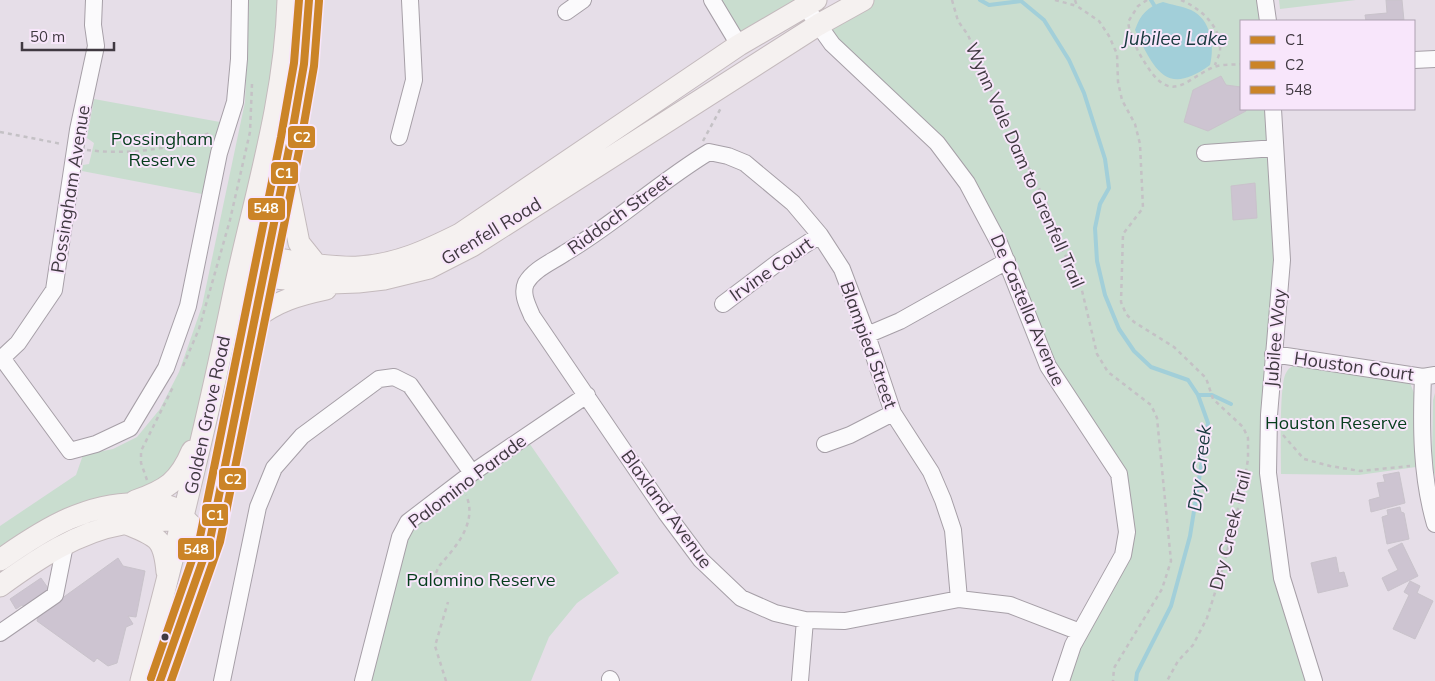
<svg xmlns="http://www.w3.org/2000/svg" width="1435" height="681" viewBox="0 0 1435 681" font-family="Mulish,sans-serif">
<rect width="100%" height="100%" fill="#e6dee8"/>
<path fill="#c9ddcf" d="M249,0H282L271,100L193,444L178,474L0,548V526L76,475L83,455L113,449L137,437L160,409L179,372L202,306L245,102Z
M712,0H818L739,45Z
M864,0H1266L1268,21H1241V109H1273L1282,260L1268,473L1282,578L1314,681H1065L1123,555L1119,474L1061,388L1010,268L937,143L818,25Z
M1279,0H1356L1280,9Z
M94,99L220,122L202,194L82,171L83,165L89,164L94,143L87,138Z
M1302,363L1399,378L1410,383L1414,393L1416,467L1359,475L1281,474C1281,456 1279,384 1286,373C1289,366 1296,365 1302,363Z
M1435,393V476L1432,465L1433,400Z
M525,437L619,573L577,603L549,637L531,681H363L400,537Z"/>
<path fill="#a2cfd9" d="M1163,2C1172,5 1182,6 1191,10C1211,19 1215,47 1210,65C1165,98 1154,68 1135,30C1140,15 1148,6 1163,2Z"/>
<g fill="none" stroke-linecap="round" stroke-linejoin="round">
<path stroke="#a2cfd9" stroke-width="4" d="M980,0L989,5L1021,1L1044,20L1069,60L1084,93L1105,159L1109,188L1100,204L1095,228L1097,261L1105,295L1119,329L1134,351L1151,367L1188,380L1198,395L1208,423L1190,536L1171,606L1137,673L1136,681
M1151,0L1154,5
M1198,395H1212L1231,404"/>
</g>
<path fill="#cdc4d1" stroke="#c9c3cb" d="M1386,0H1402L1404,21H1366L1365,15L1387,13Z
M1221,76L1226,85L1241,87V109H1246V111L1208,131L1184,122L1193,90Z
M1255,183L1257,218L1233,220L1231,186Z
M1399,472L1405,503L1371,512L1369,500L1380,497L1377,483L1385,482L1383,475Z
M1400,507L1401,512L1404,513L1409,539L1387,544L1382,517L1388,515L1387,510Z
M1402,543L1418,576L1388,591L1382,578L1398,570L1388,550Z
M1336,557L1339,573L1344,572L1348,586L1318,593L1311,563Z
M118,558L123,566L145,571L136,617L128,616L133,624L126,627L117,663L108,666L97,658L94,662L37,621L38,617L61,599Z
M41,578L50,591L61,599L38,617L22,605L16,609L10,599Z
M1410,581L1420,586L1417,593L1433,601L1415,639L1393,629L1409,595L1404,592Z"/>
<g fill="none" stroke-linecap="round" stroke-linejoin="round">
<defs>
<path id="minor" d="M712,0L739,45
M1265,0L1268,21
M805,6L832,44L937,143L967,183L1000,245L1048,366L1119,474L1127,532L1123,555L1073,645L1061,681
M566,12L583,0
M1414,60L1435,59
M1273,109L1282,260L1269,415L1268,473L1282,578L1314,681
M399,137L414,80L410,0
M1205,153L1275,148
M723,304L780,261L820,235
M867,335L900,321L1007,261
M1273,354L1423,377L1435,375
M2,358L70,451L96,444L130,428L166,368L188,306L219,153L235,102L239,59L240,0
M0,360L18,343L54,290L78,130L96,46L93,25L94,0
M1423,377C1421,426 1421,476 1435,524
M825,444L850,435L893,413
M959,599L953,530L943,500L931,472L893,413L867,335L842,269L820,235L793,203L745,163L728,156L709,152C659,182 616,223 565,253C552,262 534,269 526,283C521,294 528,306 532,316L666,513L701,560L741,598L775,613L805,620L845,621L959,599L1010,605L1080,632
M0,633L55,595L65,545
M610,679L611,681
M222,681L258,507L274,468L302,436L379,379L394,377L410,385L472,473
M363,681L400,537L408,522L472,473L587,395
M800,681L805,620"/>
<path id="major" d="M287,183L299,243L315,263
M254,261L268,258C295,261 333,269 359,267C396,265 428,250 460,234L739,45L816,0
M241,264L264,277L331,283L358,282L384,279L429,268L472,246L818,25L863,0
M254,319C277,301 298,295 326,289
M135,501C166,490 179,482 192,451
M127,524C158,537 164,538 167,572
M0,560C44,529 90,500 146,504C154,504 166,504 173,508C180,512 186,521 192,526
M0,586C37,559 77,532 123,524C143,520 164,521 184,519
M141,681C175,552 207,423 234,292C255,195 285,100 288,0
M160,681L210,540L291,139L304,64L309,0"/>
</defs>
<use href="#minor" stroke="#a69fa7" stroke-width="18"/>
<use href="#major" stroke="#c4babd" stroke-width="23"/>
<path stroke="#c4c1c5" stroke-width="2.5" stroke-dasharray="4 4" stroke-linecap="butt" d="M952,0L958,21L968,35L999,109L1047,204L1056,238L1080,282L1097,354L1108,372L1151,405L1157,418L1171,561L1162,589L1114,668L1113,681
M1055,0L1077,6
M1075,0L1077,6L1099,21L1109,36L1117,54L1118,82L1122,100L1135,124L1140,144L1143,208L1123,234L1121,302L1126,314L1134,322L1174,347L1206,378L1213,399L1243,427L1248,438V459L1244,484L1224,564L1207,618L1193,645L1178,661L1167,681
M1147,0L1138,6L1128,22C1131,40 1139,54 1149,69C1173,104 1187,78 1214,67C1221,64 1233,65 1241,64
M1181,0C1200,8 1222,27 1220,50C1220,55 1216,61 1215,65
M0,132L62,144
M703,141L722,106
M87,150C127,155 175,150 211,132
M183,366L199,329L230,220L250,132L252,84
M1283,435L1304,459L1330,466L1360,471L1410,466
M147,480L141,463V451L173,387
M436,573L439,566C456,547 478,522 466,495
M446,681L435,646L448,602"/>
<use href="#minor" stroke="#fbfafc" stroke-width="16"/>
<use href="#major" stroke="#f5f1f0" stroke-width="21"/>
<defs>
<path id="bus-1" d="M160,681L210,540L291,139L304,64L309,0"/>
<path id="bus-2" d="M171,681L220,542L301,141L314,66L319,1"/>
<path id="bus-3" d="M151,678L200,537L281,137L294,63L299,0"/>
</defs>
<use href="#bus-1" stroke="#f8e6fb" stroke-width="11"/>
<use href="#bus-2" stroke="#f8e6fb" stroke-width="11"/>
<use href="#bus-3" stroke="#f8e6fb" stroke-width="11"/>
<use href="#bus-1" stroke="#cb8427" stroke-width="8"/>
<use href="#bus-2" stroke="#cb8427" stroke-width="8"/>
<use href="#bus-3" stroke="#cb8427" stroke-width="8"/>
</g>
<circle fill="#403941" stroke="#f8e6fb" stroke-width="2" cx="165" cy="637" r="4.5"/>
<g text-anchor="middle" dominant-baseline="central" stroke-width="4" stroke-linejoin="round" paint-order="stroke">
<g font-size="18" fill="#053d1c" stroke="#f8e6fb">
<text x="162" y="138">Possingham<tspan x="162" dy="21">Reserve</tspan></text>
<text x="1336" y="422">Houston Reserve</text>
<text x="481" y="579">Palomino Reserve</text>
</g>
<g font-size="18" fill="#403941" stroke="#f8e6fb">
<text transform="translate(1025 165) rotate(66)">Wynn Vale Dam to Grenfell Trail</text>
<text transform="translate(70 189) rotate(-81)">Possingham Avenue</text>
<text transform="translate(619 214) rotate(-36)">Riddoch Street</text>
<text transform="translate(491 231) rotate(-31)">Grenfell Road</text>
<text transform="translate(771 269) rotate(-35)">Irvine Court</text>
<text transform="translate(1028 310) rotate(67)">De Castella Avenue</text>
<text transform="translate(1275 338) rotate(-85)">Jubilee Way</text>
<text transform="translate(869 345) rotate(70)">Blampied Street</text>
<text transform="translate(1354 366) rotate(8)">Houston Court</text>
<text transform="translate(207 415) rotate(-78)">Golden Grove Road</text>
<text transform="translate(467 481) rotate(-37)">Palomino Parade</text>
<text transform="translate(667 509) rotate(54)">Blaxland Avenue</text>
<text transform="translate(1230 530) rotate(-76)">Dry Creek Trail</text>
</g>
<g font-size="19" font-style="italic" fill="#193a3f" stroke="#f8e6fb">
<text x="1175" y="38">Jubilee Lake</text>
<text transform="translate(1199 468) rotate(-83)">Dry Creek</text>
</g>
</g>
<g stroke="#f8e6fb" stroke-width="2">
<rect x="287" y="125" width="29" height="24" rx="5" fill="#cb8427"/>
<rect x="270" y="161" width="29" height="24" rx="5" fill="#cb8427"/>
<rect x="247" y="197" width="39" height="24" rx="5" fill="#cb8427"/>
<rect x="218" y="467" width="29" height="24" rx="5" fill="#cb8427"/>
<rect x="201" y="503" width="28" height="24" rx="5" fill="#cb8427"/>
<rect x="177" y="537" width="38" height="24" rx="5" fill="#cb8427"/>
</g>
<g font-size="14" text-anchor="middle" font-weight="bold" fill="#fff">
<text x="302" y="142">C2</text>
<text x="284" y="178">C1</text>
<text x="266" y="213">548</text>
<text x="233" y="484">C2</text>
<text x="215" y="520">C1</text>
<text x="196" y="554">548</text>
</g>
<rect x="1240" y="20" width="175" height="90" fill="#f8e6fb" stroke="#aea1b1"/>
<rect x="1250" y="36" width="25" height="8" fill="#cb8427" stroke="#aea1b1"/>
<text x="1285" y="45" font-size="15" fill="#403941">C1</text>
<rect x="1250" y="61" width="25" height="8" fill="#cb8427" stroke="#aea1b1"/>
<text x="1285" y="70" font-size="15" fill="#403941">C2</text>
<rect x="1250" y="86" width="25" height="8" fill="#cb8427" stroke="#aea1b1"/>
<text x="1285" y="95" font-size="15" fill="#403941">548</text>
<path d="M22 42v8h92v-8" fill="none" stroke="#403941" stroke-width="2.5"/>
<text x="30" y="42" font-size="15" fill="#403941" stroke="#f8e6fb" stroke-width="4" paint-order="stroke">50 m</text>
</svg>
